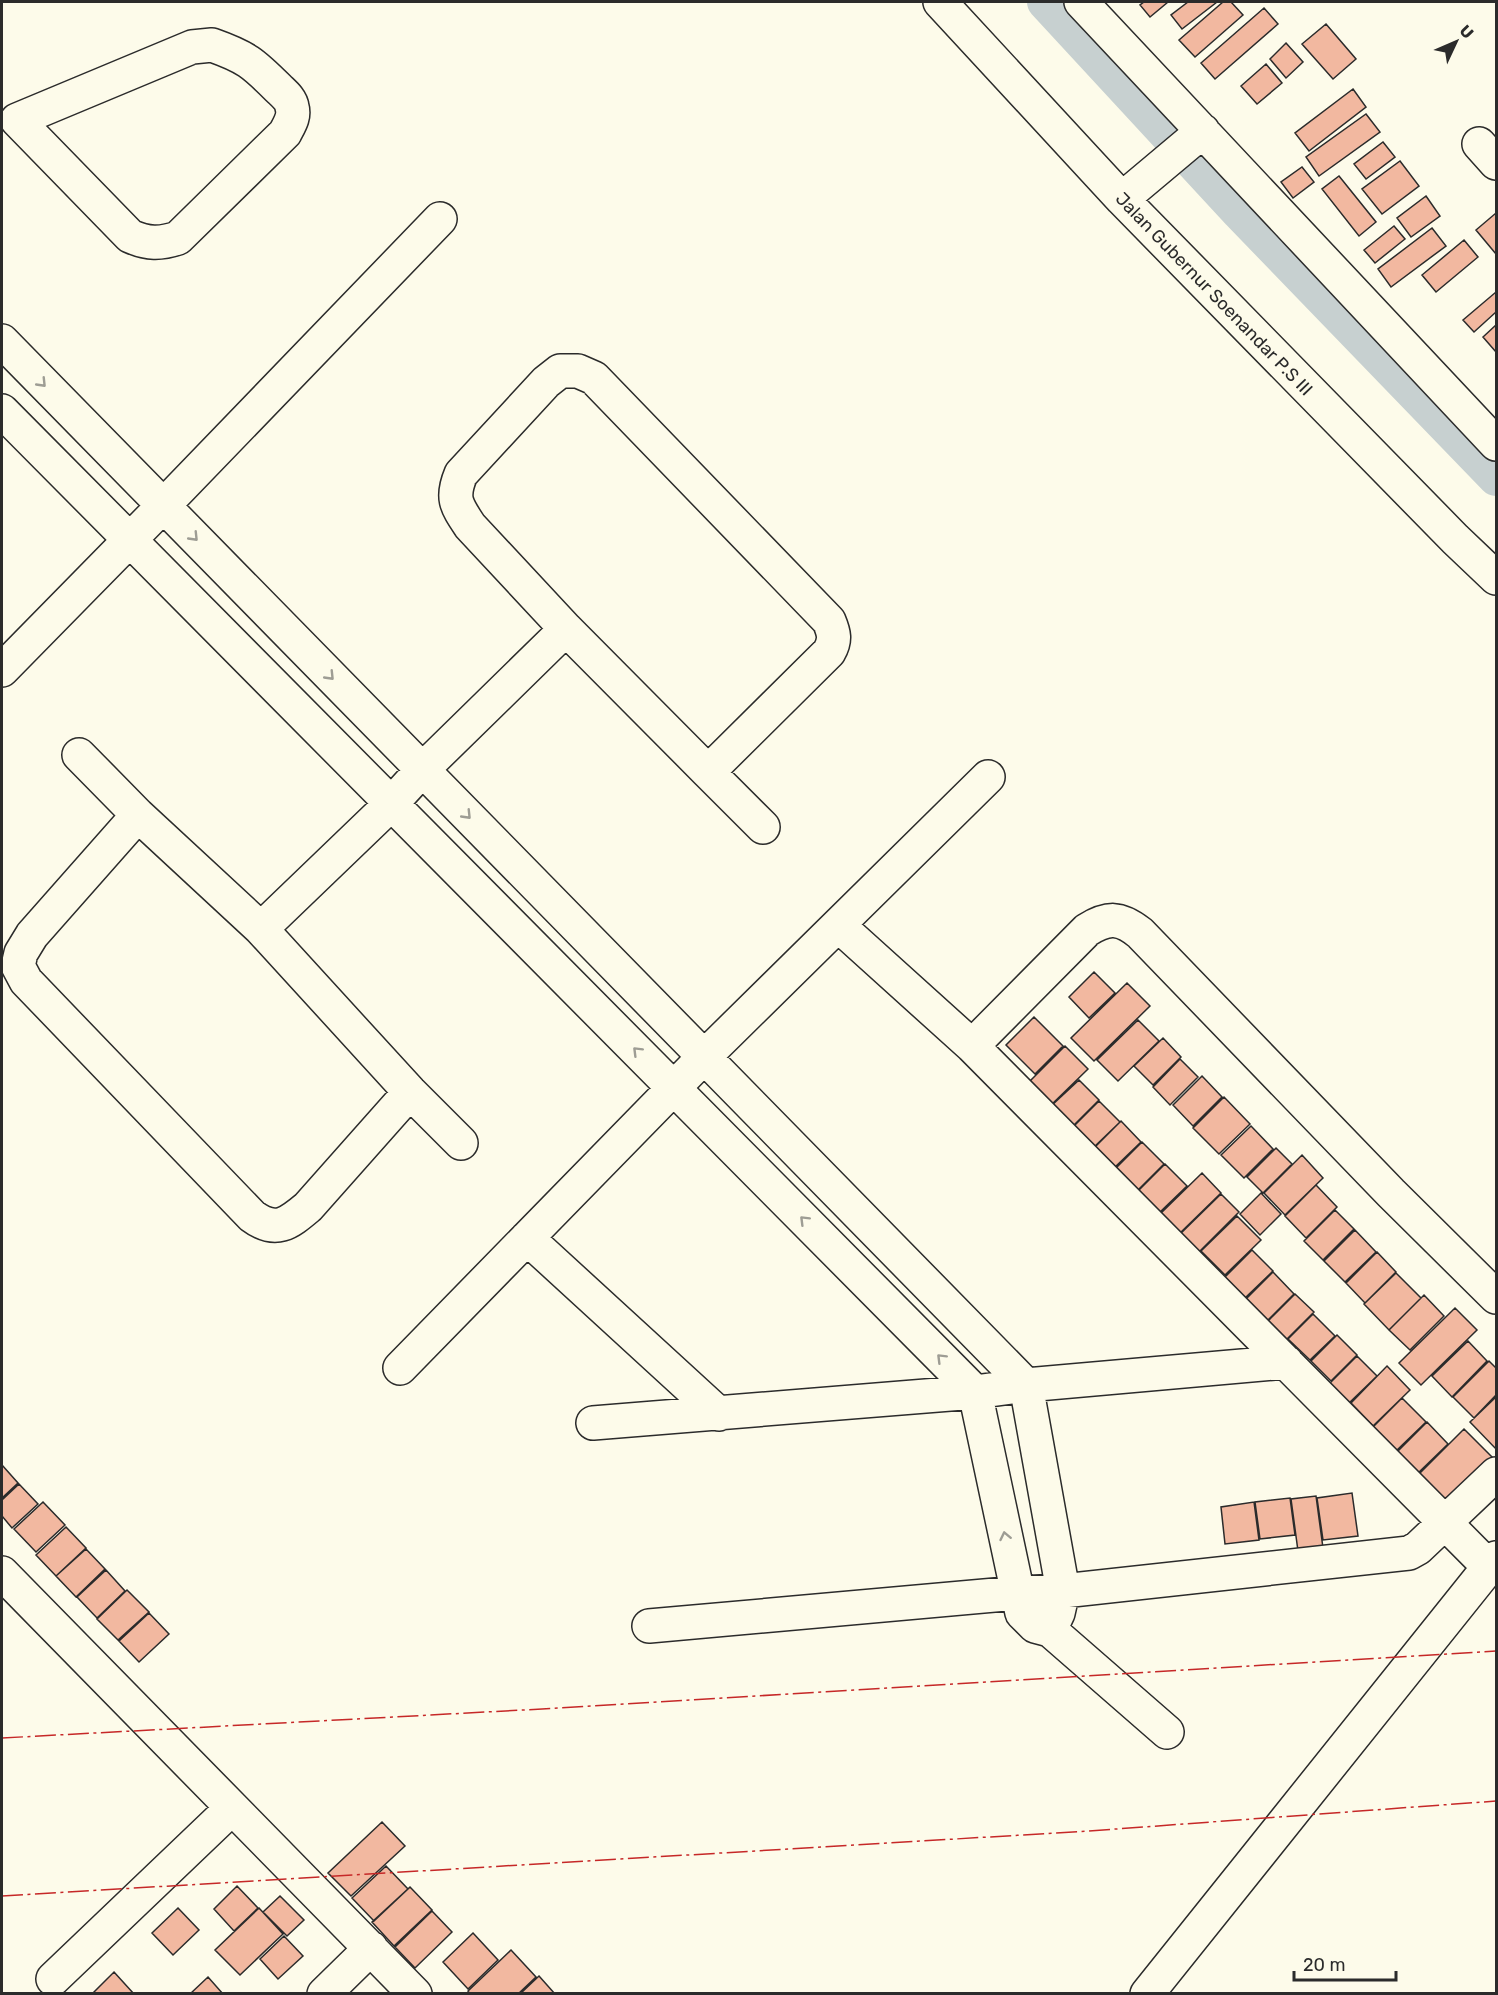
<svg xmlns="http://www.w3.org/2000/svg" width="1498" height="1995" viewBox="0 0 1498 1995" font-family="Rubik,sans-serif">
<rect width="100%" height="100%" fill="#fdfbea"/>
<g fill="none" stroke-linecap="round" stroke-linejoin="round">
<path stroke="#c7d0d0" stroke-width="36" d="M1045,2L1239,212L1496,478"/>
</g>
<path fill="#f2b8a0" stroke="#2b2b2b" stroke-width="1.5" d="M1144,2H1168L1150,17L1140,5Z
M1188,2H1217L1182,29L1171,15Z
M1223,2H1231L1243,15L1195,57L1179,40Z
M1264,8L1278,24L1215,79L1201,63Z
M1326,24L1356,59L1333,79L1302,44Z
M1286,43L1303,62L1286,78L1270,59Z
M1266,64L1282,83L1257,104L1241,86Z
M1353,89L1366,107L1309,151L1295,133Z
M1366,114L1380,132L1319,176L1306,157Z
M1383,142L1395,157L1366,179L1354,164Z
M1400,161L1419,186L1382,214L1362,189Z
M1302,167L1314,182L1293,198L1281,182Z
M1339,176L1376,222L1359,236L1322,189Z
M1426,196L1440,216L1411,237L1397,218Z
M1496,213V254L1476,230Z
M1394,226L1405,239L1375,263L1364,250Z
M1432,228L1446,246L1391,287L1378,269Z
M1464,240L1478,257L1436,292L1422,275Z
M1496,292V312L1474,332L1463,320Z
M1496,325V352L1483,337Z
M1094,972L1115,993L1089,1018L1069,997Z
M1127,983L1150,1006L1094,1061L1071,1038Z
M1034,1017L1063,1046L1035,1074L1006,1045Z
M1138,1020L1159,1041L1118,1081L1097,1060Z
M1163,1038L1181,1057L1153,1085L1134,1066Z
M1065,1046L1088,1069L1048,1108L1026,1085Z
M1180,1059L1198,1077L1170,1105L1153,1087Z
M1202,1076L1222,1097L1193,1126L1173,1105Z
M1079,1080L1099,1100L1071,1128L1050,1107Z
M1224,1097L1250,1124L1219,1154L1193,1128Z
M1099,1101L1120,1122L1093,1148L1073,1127Z
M1121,1121L1141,1142L1113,1169L1093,1149Z
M1251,1126L1273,1149L1244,1178L1221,1155Z
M1142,1142L1164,1164L1138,1190L1116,1168Z
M1276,1148L1292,1164L1263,1193L1247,1177Z
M1302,1155L1323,1178L1285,1215L1264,1193Z
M1165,1164L1187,1186L1159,1213L1138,1191Z
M1202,1173L1221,1193L1178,1235L1158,1216Z
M1316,1185L1337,1207L1306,1238L1285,1216Z
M1261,1193L1281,1214L1260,1235L1240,1214Z
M1221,1194L1239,1212L1194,1257L1175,1239Z
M1335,1210L1354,1229L1323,1260L1304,1241Z
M1237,1216L1261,1240L1225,1275L1201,1251Z
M1355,1230L1376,1252L1345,1282L1324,1261Z
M1252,1250L1273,1271L1245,1298L1225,1277Z
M1377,1252L1396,1272L1365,1303L1346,1283Z
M1273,1272L1294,1294L1267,1321L1246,1299Z
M1396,1273L1421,1298L1389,1330L1364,1304Z
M1295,1294L1314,1312L1286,1340L1268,1321Z
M1424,1295L1444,1316L1410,1350L1389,1330Z
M1455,1308L1477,1330L1421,1385L1399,1363Z
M1313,1314L1335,1336L1310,1360L1288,1339Z
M1337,1335L1357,1355L1331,1381L1311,1361Z
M1468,1341L1487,1361L1452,1397L1432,1376Z
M1357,1356L1377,1376L1348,1404L1328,1385Z
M1489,1361L1496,1368V1395L1474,1418L1453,1397Z
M1387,1366L1410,1390L1373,1426L1351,1403Z
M1496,1397V1449L1470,1422Z
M1402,1398L1426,1422L1396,1451L1373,1427Z
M1427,1422L1448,1444L1416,1475L1395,1454Z
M1464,1429L1496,1461L1451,1506L1419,1474Z
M2,1465L18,1483L2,1498Z
M19,1484L38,1504L12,1528L2,1516V1500Z
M1352,1493L1358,1536L1323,1540L1317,1498Z
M1316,1496L1323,1548L1298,1551L1291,1499Z
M1290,1498L1295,1535L1260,1539L1255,1502Z
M43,1502L65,1525L36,1552L14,1529Z
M1254,1502L1259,1540L1225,1544L1221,1507Z
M66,1527L86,1548L56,1576L36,1555Z
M86,1549L105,1569L76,1597L56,1576Z
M106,1570L125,1591L97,1618L77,1597Z
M127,1590L149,1612L118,1640L97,1619Z
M149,1613L169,1634L139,1662L119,1641Z
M382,1822L405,1846L351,1896L328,1873Z
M386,1866L408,1889L374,1921L352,1898Z
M237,1886L258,1908L234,1931L214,1909Z
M410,1887L432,1910L394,1946L372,1922Z
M280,1896L304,1920L287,1936L263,1912Z
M178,1908L199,1930L173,1955L152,1933Z
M259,1908L283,1934L240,1975L215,1950Z
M432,1911L452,1932L415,1968L395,1947Z
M473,1933L498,1960L468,1989L443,1962Z
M284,1936L303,1956L278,1979L260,1959Z
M511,1950L536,1977L518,1994H470L468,1991Z
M114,1972L134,1994H92Z
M539,1976L555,1994H520Z
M208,1977L223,1994H190Z"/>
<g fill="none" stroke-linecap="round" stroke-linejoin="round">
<defs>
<path id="minor" d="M940,2L1122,199L1455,539L1496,578
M1081,2L1496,444
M212,45C246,57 253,63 278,88C283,93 291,99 292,107C295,117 289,125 285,133L178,238C160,244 148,244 130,236L17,120L192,47Z
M1479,144L1496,163
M1122,199L1203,131
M2,341L1026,1385L1063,1591L1058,1613L1050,1630
M560,371H578L594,378L829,621C834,633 836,640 829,652L708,772L566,629L470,526C456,505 451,498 461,474L546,382Z
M2,411L975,1392L1022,1613L1035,1626L1050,1630L1167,1732
M2,670L163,506L440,219
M79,755L138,815L32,935L21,953L18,966L26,981L252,1216C276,1234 289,1223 308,1207L410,1092
M708,772L763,827
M138,815L261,929
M838,925L972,1046L1488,1566
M972,1046L1087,930C1108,917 1120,917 1140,933L1391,1193L1496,1297
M461,1143L410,1092L261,929L391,804L422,770L566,629
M527,1238L719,1414
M400,1368L704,1057L988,777
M593,1423L975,1392L1026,1385L1286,1362
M2,1573L415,1994
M649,1626L1018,1593L1063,1591L1409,1553L1418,1548L1496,1474
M53,1979L232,1808
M324,1994L371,1948
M1147,1994L1496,1558"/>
</defs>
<use href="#minor" stroke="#2b2b2b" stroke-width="36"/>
<use href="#minor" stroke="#fdfbea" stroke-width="33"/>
<path stroke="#c62828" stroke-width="1.5" stroke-dasharray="21 4.5 3 4.5" stroke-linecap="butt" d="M2,1738L542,1709L1496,1651
M2,1896L1089,1831L1496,1801"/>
</g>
<defs><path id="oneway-chevron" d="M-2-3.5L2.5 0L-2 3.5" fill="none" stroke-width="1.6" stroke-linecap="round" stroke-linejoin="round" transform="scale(1.5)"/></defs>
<g stroke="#9e9d94">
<use href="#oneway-chevron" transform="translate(42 383) rotate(46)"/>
<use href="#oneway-chevron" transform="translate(194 537) rotate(46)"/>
<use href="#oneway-chevron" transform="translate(330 676) rotate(46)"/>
<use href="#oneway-chevron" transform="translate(467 815) rotate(46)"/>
<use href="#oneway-chevron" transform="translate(637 1051) rotate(-135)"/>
<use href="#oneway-chevron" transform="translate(804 1220) rotate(-135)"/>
<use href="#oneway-chevron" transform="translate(941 1358) rotate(-135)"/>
<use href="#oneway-chevron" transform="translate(1005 1536) rotate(-102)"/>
</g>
<g text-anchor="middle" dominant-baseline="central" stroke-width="4.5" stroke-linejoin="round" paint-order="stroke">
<g font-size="18" fill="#2b2b2b" stroke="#fdfbea">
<text transform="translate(1214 294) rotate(46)">Jalan Gubernur Soenandar P.S III</text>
</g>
</g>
<rect width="1498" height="1995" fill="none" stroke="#2b2b2b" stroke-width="6"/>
<g transform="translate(1456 42) rotate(46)" stroke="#fdfbea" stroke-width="4.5" paint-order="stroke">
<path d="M0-4.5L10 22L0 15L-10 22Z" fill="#2b2b2b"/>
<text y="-9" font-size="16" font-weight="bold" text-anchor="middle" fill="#2b2b2b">U</text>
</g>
<path d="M1294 1971v9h102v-9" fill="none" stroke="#2b2b2b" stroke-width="3"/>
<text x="1303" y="1971" font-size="18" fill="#2b2b2b" stroke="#fdfbea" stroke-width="4.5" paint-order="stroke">20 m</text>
</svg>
